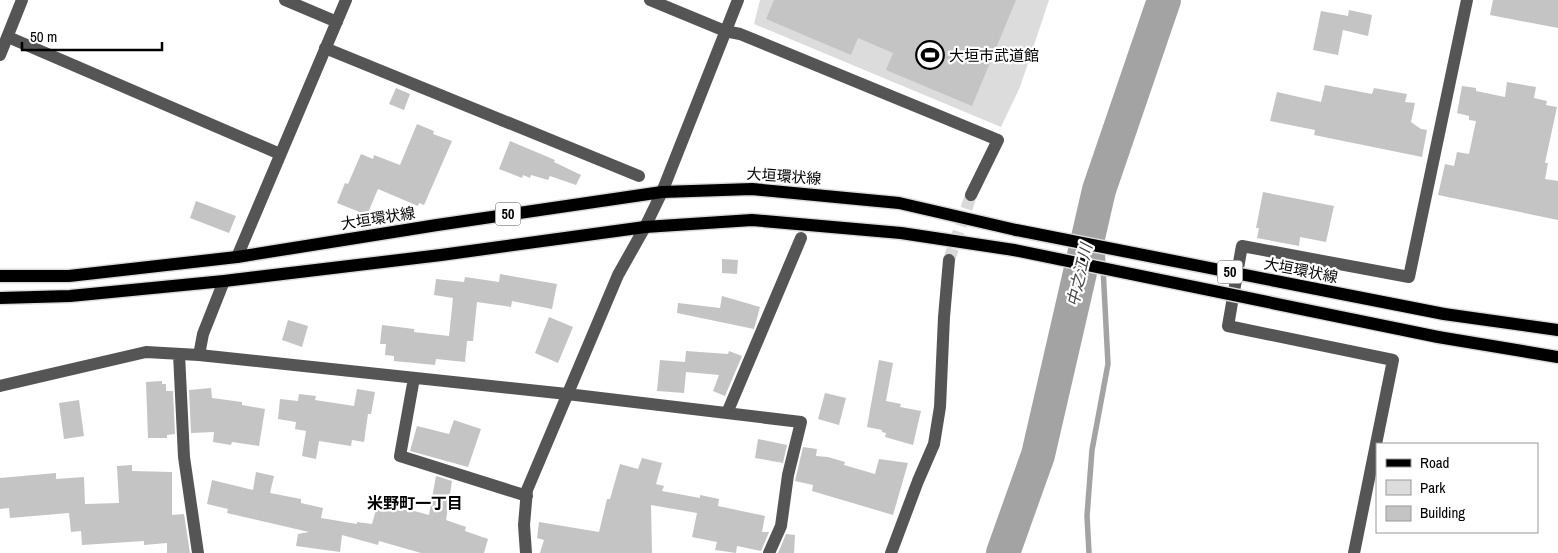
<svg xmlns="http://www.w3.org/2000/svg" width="1558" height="553" viewBox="0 0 1558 553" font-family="'Archivo Narrow','Noto Sans JP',sans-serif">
<rect width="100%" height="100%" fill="#fff"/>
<path fill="#dcdcdc" d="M760,0H1049L1020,87L1001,127L754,24Z"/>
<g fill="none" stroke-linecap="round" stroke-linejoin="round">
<path stroke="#a3a3a3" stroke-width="5.5" d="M1089,553L1087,516L1092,450L1108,364L1099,190"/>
<path stroke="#a3a3a3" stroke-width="34" d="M1003,553L1038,455L1099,190L1164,0"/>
</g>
<path fill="#c4c4c4" d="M774,0H1016L972,106L886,70L893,53L858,38L851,55L766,19Z
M1493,0H1558V28L1490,15Z
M1349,10L1372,15L1368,36L1343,30L1338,55L1313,50L1321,11L1348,16Z
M1507,82L1536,87L1534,98L1547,101L1546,105L1557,107L1545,163H1548L1545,179L1558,181V220L1438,195L1445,164L1454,166L1457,152L1469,154L1476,121L1469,120V116L1457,113L1462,86L1476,88V91L1505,97Z
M1325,85L1372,94L1374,88L1407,94L1405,102L1415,103L1411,122L1421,129L1427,130L1422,157L1314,135L1315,130L1270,121L1277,92L1321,102Z
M396,88L410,94L404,110L389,104Z
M417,124L434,131L433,134L452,141L424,205L419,203L418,206L378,189L367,215L337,203L345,183L348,184L361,154L373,159L374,155L400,165Z
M510,141L555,160L554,162L581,175L576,185L550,176L548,180L531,175L530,178L523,175L522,178L499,169Z
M1263,192L1334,206L1326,242L1300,237L1299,246L1257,238L1259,228H1256Z
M196,201L236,216L229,233L190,218Z
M722,259L738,260L737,274L722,273Z
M500,274L557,284L552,309L512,301L511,307L477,302L473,341H467L465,362L436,359L435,365L394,361V356L385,355L386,344H380L382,325L414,329V332L449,336L453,298L434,295L436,279L464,282L465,277L499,282Z
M722,296L760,307L754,329L677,313L678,303L720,308Z
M549,317L573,327L558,363L535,353Z
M288,320L308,326L302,347L282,340Z
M686,351L728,354L729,351L742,356L725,396L713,391L719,375L686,372L684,393L657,391L660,360L685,362Z
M879,360L893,363L886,401L901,404L900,407L921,411L913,445L885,437L886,433L882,432V430L867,427Z
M162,381V384H166V391H173L175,434L167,435V438H148L146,382Z
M211,388L212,398L242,402V405L265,409L259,446L232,442L231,445L213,442L214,432L191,433L189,390Z
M357,389L375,392L371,414H368L364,442L352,440L351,446L319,441L316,459L302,456L306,431L295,429L296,422L278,419L280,399L298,401L299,394L316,396L315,400L354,406Z
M825,393L846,398L839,425L818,419Z
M79,400L84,436L64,439L59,403Z
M454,420L481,429L468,467L410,451L417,426L449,434Z
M758,439L787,445L783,463L755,458Z
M803,447L817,449L816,456L828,457L845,462L844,465L875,474L879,459L908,463L893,515L812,491L813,485L795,481Z
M642,458L662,463L656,484L664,486L662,491L700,498V495L719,499L718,506L765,516L762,532H769L761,551L737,546L736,553L715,550L717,542L692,537L697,513L651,505L652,553H540L544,540L537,538L539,522L599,532L607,499H610L620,464L638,469Z
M132,465V471L172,472V515L184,514L190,553H167V543L144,545V541L82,545L81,531L71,532L69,513L10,518L9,508L0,509V478L56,473V479L84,477L85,504L119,503L117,466Z
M256,472L274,476L270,493L301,499V503L323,508L321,518L357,524V522L372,524L379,499L393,503L392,505L429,515L436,476L452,481L446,520L466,527L465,531L488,539L484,553H421L379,541L378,545L342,535L340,552L296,546L298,534L309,532L227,513L228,509L207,504L212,480L253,490Z
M786,534L795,535L794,553H778Z"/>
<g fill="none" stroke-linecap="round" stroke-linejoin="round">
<path stroke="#d9d9d9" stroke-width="12" stroke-dasharray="12 6" stroke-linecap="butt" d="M949,260L971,195"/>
<defs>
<path id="major" d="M0,276H69L237,257L437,225L662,192L752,189L899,203L1016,230
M0,298L70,296L224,281L441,255L645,227L752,220L901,233L1014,250
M1444,314L1558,330
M1438,337L1558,357"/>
</defs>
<use href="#major" stroke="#dbdbdb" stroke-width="15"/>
<path stroke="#555" stroke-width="12" d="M285,0L337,22
M650,0L725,31L740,34L998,140L971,195
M8,37L280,154
M325,48L639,176
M0,55L22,0
M237,257L346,0
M179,354L184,457L198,553
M199,355L203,334L224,281
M414,378L400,456L527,496
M0,386L146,352L199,355L567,394L801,422L788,475L781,526L769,553
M727,413L801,238
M526,553L524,525L527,490L618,275L645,227L662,192L738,0
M891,553L918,481L934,444L940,407L944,317L949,260
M1354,553L1393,360L1228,326L1241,251L1242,246L1409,277L1467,0"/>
<use href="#major" stroke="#000" stroke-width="12"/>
<defs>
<path id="major-bridge" d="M1016,230L1444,314
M1014,250L1438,337"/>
</defs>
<use href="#major-bridge" stroke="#dbdbdb" stroke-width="15" stroke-linecap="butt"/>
<use href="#major-bridge" stroke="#000" stroke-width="12"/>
</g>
<defs>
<symbol id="stadium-ring" viewBox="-11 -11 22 22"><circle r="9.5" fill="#fff" stroke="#000" stroke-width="1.5"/><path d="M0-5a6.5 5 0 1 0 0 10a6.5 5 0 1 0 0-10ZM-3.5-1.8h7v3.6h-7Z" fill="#000"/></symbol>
</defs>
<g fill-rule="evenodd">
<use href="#stadium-ring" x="914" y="39" width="32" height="32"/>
</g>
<g text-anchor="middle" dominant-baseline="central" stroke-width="4.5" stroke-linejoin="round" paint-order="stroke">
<g fill="#fff" stroke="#4c4c4c" stroke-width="1">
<rect x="495.5" y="202.5" width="25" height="23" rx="4"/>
<rect x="1217.5" y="260.5" width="25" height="23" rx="4"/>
</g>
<g font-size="14" font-weight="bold" fill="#000">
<text x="508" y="214">50</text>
<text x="1230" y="272">50</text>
</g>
<g font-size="15" fill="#000" stroke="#fff" text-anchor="start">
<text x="949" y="55">大垣市武道館</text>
</g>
<g font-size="15" fill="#000" stroke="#fff">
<text transform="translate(784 176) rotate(4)">大垣環状線</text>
<text transform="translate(378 218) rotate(-9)">大垣環状線</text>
<text transform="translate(1301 270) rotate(11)">大垣環状線</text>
</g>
<g font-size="16" font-style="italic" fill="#444" stroke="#fff">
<text transform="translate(1079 275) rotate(-77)">中之江川</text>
</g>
<g font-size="16" font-weight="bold" fill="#000" stroke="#fff">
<text x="415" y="503">米野町一丁目</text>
</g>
</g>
<rect x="1376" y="443" width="162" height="90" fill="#ffffff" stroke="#999999"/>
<rect x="1386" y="459" width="25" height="8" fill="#000000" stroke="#999999"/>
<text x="1420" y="468" font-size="15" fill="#000000">Road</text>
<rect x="1386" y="480" width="25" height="15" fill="#dcdcdc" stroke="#999999"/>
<text x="1420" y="493" font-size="15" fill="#000000">Park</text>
<rect x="1386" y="506" width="25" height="15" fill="#c4c4c4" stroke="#999999"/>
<text x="1420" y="518" font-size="15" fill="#000000">Building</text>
<path d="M22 42v8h140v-8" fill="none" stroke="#000000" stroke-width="2.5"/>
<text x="30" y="42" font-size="15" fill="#000000" stroke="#ffffff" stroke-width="4" paint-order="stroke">50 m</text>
</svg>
